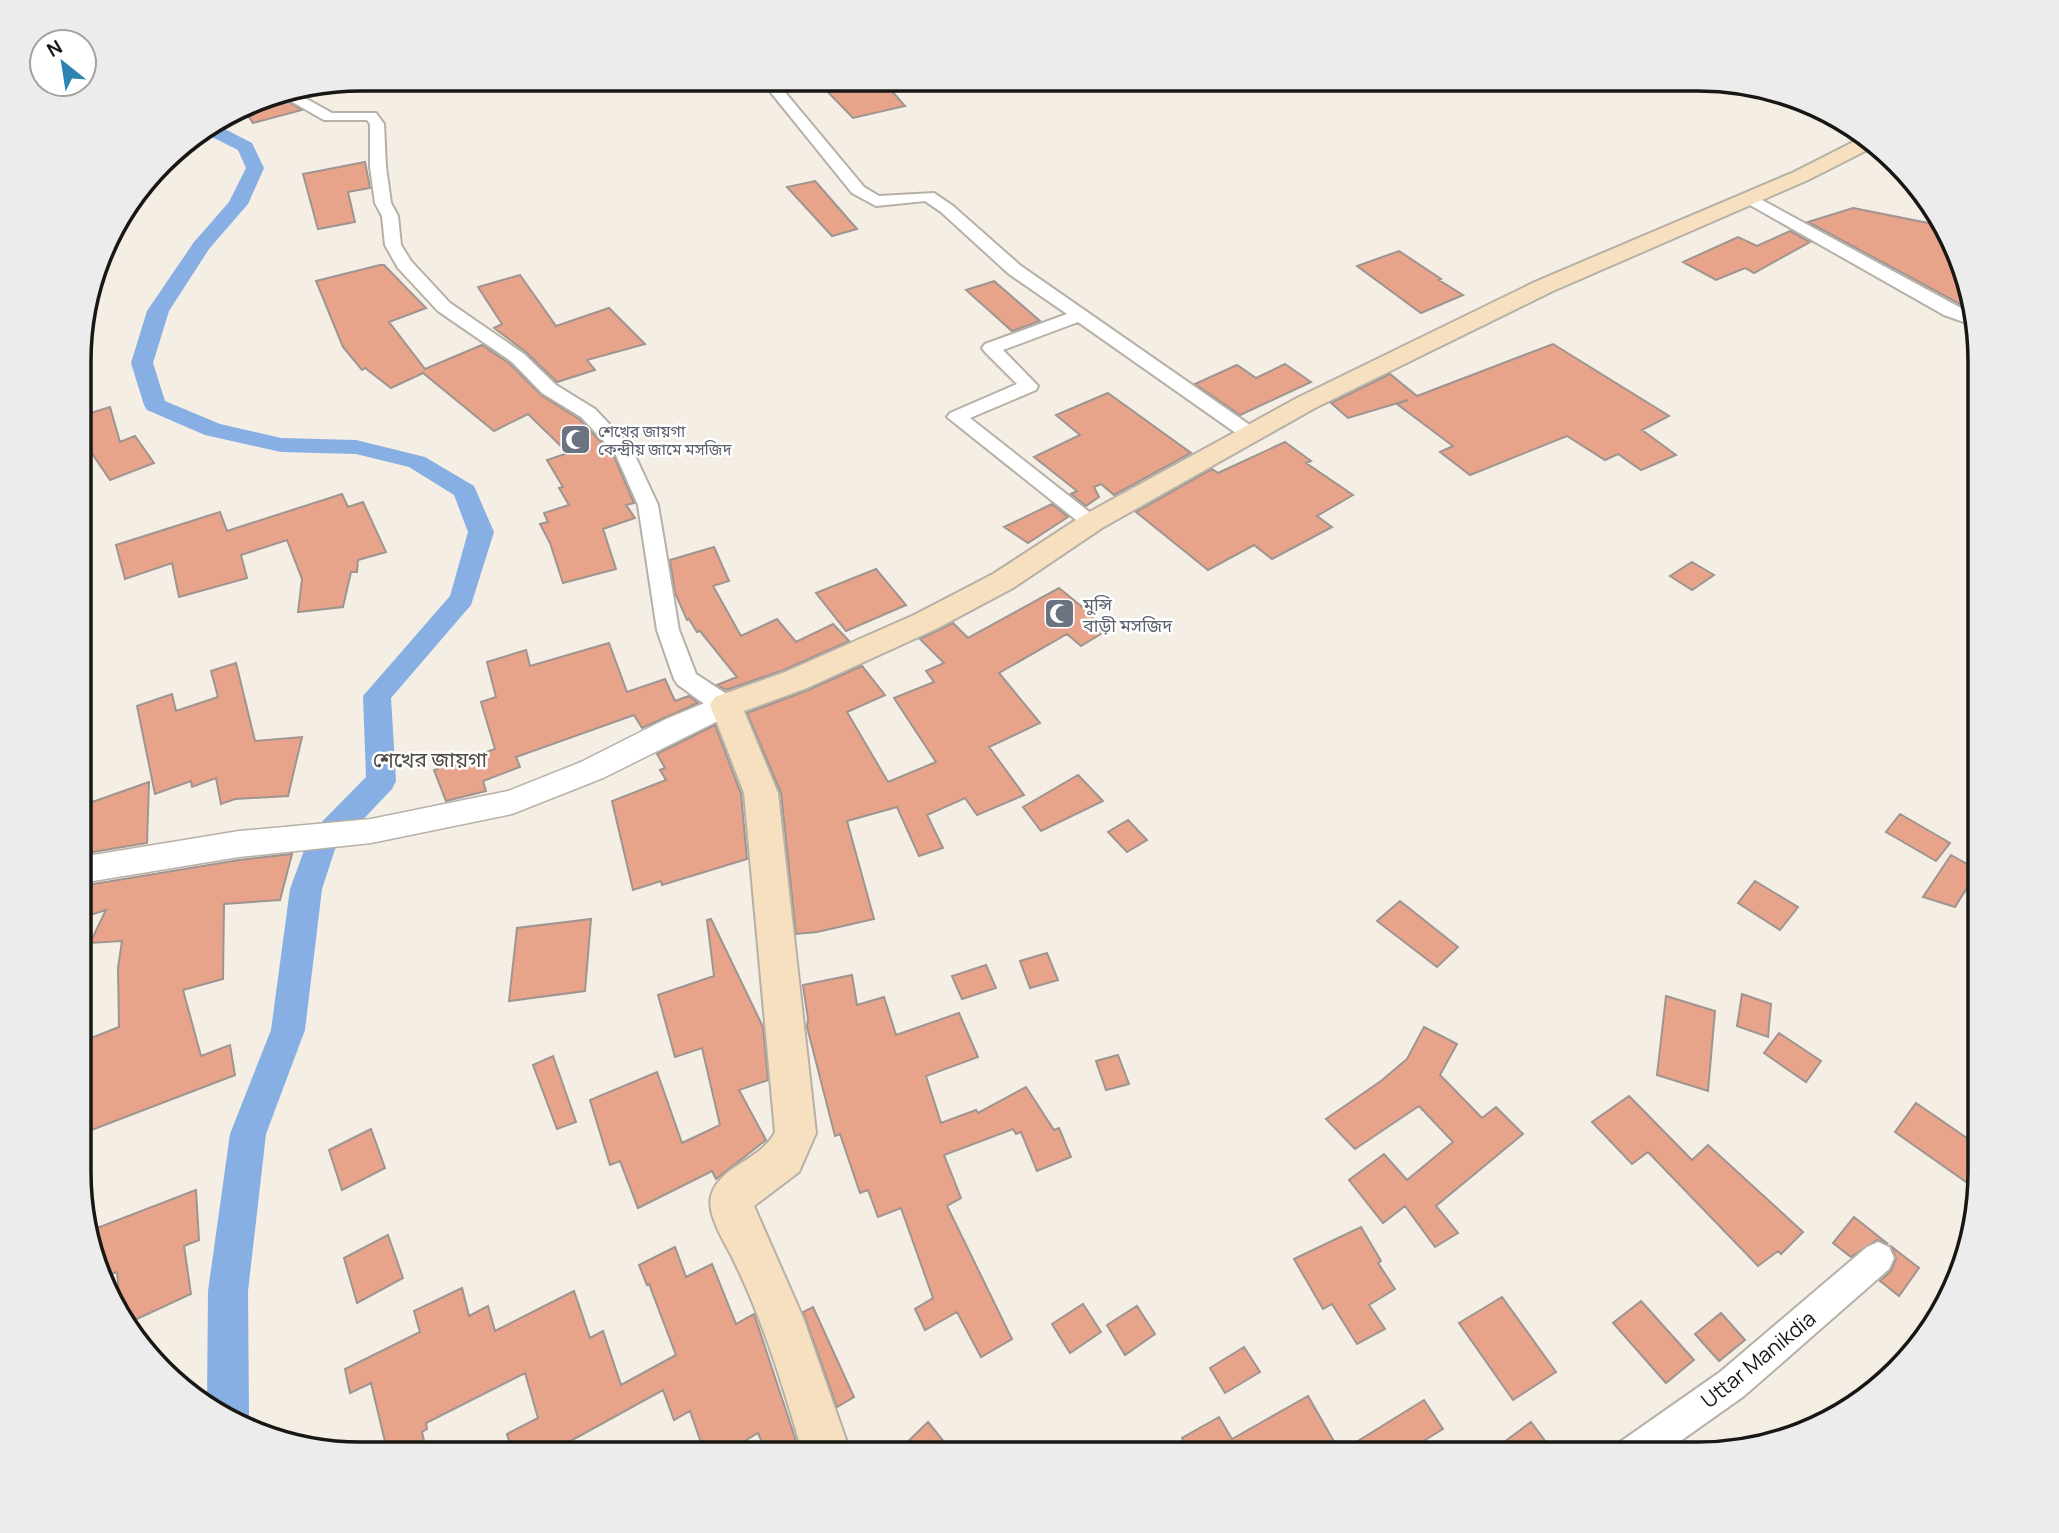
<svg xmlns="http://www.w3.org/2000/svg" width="2059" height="1533" viewBox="0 0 2059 1533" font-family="Manrope,'Noto Sans Bengali',sans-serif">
<rect width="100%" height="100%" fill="#f4eee4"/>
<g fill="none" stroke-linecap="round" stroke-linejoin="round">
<path fill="#87afe3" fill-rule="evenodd" d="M215,124L252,143L264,168L248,204L209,249L169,311L153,363L165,401L220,424L281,438L356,440L425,457L474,486L494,532L471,605L391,698L396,781L392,789L335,849L322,889L305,1030L266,1134L248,1291L249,1417L245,1426L207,1405L208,1291L230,1134L271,1030L290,889L310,834L366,777L363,696L450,596L468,532L454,495L409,467L356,454L281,452L205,435L147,410L144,405L131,363L147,311L194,242L229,202L246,168L238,150L202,132Z"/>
</g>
<path fill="#e7a48b" stroke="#9f9490" stroke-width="2" d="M873,79H881L905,106L853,118L826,90Z
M277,95L302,110L253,123L242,107L253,100Z
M365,162L370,188L348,192L355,222L318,229L303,174Z
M815,181L857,229L832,236L787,187Z
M1853,208L1943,226L1951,236L1971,310L1808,222Z
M1790,231L1810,242L1754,273L1745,268L1716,280L1683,262L1738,237L1757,246Z
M1399,251L1441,279L1439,280L1463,295L1421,313L1357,266Z
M380,265H384L426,308L389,322L425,369L482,345L510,364L541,395L579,419L613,454L634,503L626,505L635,518L603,529L616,569L563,583L550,543L540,524L548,522L544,513L569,505L559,488L563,487L547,460L568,453L528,414L494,431L423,373L391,388L365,368L362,370L343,347L316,281Z
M520,275L556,326L609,308L645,344L587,360L595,370L557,382L526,352L494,328L502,324L478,287Z
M994,281L1040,321L1012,331L966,290Z
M1553,344L1669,416L1642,430L1676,455L1641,470L1618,454L1605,460L1567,436L1470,475L1440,452L1453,446L1397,404L1408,400L1348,418L1331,403L1390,374L1417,396Z
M1285,364L1311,382L1240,415L1195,384L1237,365L1256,378Z
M1108,393L1191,453L1114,495L1101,484L1094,487L1099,497L1086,506L1071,494L1077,491L1034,457L1080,435L1056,415Z
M110,407L120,442L135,436L154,463L110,480L91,452L81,458V416Z
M1285,442L1311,461L1306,463L1353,495L1317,516L1332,527L1272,559L1254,545L1208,570L1136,512L1212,469L1218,473Z
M342,494L348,507L363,502L386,552L358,560L357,572H351L343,607L298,612L302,579L287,540L241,555L247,578L179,597L172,563L125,579L116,545L220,512L227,531Z
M1052,504L1068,517L1028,543L1004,527Z
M714,547L729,581L713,586L741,636L777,619L796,642L833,624L849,641L784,670L726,690L717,685L737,677L700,631L697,632L689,619L687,620L675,593L670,560Z
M1692,562L1714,575L1692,590L1670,576Z
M876,569L906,605L846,631L816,593Z
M1059,588L1109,629L1081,646L1067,634L999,673L1040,723L989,747L1024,795L977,815L965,798L927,815L943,848L919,856L897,807L847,821L874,919L817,932L796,934L781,793L747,713L808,690L862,666L885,695L847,712L888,782L936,762L894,698L934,682L926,671L944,663L920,639L953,623L968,638Z
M609,643L627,692L665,679L675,701L689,696L698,703L642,728L634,715L516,757L520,767L483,781L486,791L446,801L434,770L495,749L481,702L496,697L487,662L526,650L530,666Z
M236,663L255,741L302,737L288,796L235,799L221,804L216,778L192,787L191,781L155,794L137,706L172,694L176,711L218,697L211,671Z
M715,725L741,794L747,859L662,885L661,881L633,890L612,801L666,780L660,770L665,768L657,754Z
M1078,775L1103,801L1041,831L1023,807Z
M149,782L147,843L81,854V806Z
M1900,814L1950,843L1936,861L1886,832Z
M1128,820L1147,840L1127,852L1108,832Z
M292,854L280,900L224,904L223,979L183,990L201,1056L230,1045L235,1075L81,1134V1042L119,1027L118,968L122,941L90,943L106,910L81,918V886L239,860Z
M1951,855L1978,870L1955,907L1923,897Z
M1755,881L1798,907L1780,930L1738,903Z
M1400,901L1458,947L1437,967L1377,921Z
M591,919L585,991L509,1001L517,928Z
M711,919L763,1027L768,1080L739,1090L766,1140L716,1179L712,1171L638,1208L620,1161L610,1165L590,1100L657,1072L682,1143L720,1125L702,1048L675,1057L658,995L714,976L707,920Z
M1047,953L1058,980L1030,988L1020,961Z
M986,965L996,988L962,999L952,976Z
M852,975L857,1005L884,997L896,1035L959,1013L978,1057L926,1076L941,1123L976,1110L978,1113L1026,1087L1054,1130L1059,1128L1071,1157L1037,1171L1021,1132L1016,1134L1013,1129L944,1155L961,1198L947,1206L1012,1339L981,1357L957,1312L925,1330L915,1309L933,1298L901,1208L878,1217L868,1190L860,1193L840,1134L835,1136L807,1027L808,1019L803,985Z
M1742,994L1771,1004L1768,1037L1737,1026Z
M1666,996L1715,1011L1708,1091L1657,1075Z
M1424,1027L1457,1044L1440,1075L1482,1118L1496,1107L1523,1134L1436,1206L1458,1233L1435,1247L1405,1206L1383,1223L1349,1180L1384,1154L1407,1180L1453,1142L1419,1106L1355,1149L1326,1119L1381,1081L1407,1059Z
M1779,1033L1821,1061L1806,1082L1764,1053Z
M1118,1055L1129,1084L1106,1090L1096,1061Z
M553,1056L576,1122L557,1129L533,1065Z
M1629,1096L1692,1160L1708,1145L1803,1232L1781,1254L1778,1251L1758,1266L1648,1152L1632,1164L1592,1122Z
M1916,1103L1980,1147L1979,1191L1895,1132Z
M371,1129L385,1168L342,1190L329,1150Z
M196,1190L199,1240L184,1246L191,1294L126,1324L121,1318L117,1272L104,1277L89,1231Z
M1854,1217L1888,1244L1877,1240L1851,1257L1833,1243Z
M1361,1227L1381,1261L1378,1263L1395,1289L1369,1305L1385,1329L1357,1344L1332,1304L1323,1309L1294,1259Z
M388,1235L403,1278L357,1303L344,1258Z
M675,1247L686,1277L712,1264L736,1324L754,1314L799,1450L792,1454H767L758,1433L723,1454H705L690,1411L674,1420L663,1390L547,1454H513L507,1434L538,1418L525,1373L426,1423L427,1429L422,1432L427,1454H388L371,1383L350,1393L345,1369L420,1332L414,1311L462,1288L469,1316L488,1306L495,1331L574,1291L590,1338L603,1331L621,1385L676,1355L649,1284L647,1285L639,1265Z
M1892,1247L1919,1268L1899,1296L1880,1281L1891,1271L1896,1259Z
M1502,1297L1556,1372L1513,1400L1459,1323Z
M1641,1301L1694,1360L1666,1383L1613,1323Z
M1083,1304L1101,1332L1070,1353L1052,1324Z
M1137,1306L1155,1334L1125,1355L1107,1325Z
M813,1307L854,1397L837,1407L803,1312Z
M1721,1313L1745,1340L1719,1361L1695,1334Z
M1244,1347L1260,1372L1225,1393L1210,1368Z
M1308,1396L1340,1452L1424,1400L1443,1429L1402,1454H1190L1182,1438L1219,1417L1232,1439Z
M928,1422L954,1454H895Z
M1531,1422L1555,1454H1488Z"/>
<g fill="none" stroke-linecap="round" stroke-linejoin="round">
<defs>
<path id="minor" d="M760,79H774L864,187L879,196L934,193L953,206L1021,266L1257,430L1260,434L1257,438H1243L1078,322L1003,350L1038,386L1036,390L970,418L1102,522L1099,527H1085L947,417L950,413L1017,384L985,352L982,348L985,344L1067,314L1009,274L941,212L925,201L876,206L852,193Z
M294,92L332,113H376L384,124L386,167L391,203L398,216L401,245L411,261L450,303L524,354L556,385L595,409L631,447L658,505L679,630L696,674L734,699L738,705L734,711C715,717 694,695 678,685L674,679L657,630L638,505L615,453L581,417L542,393L512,362L438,311L398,268L385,245L382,216L375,203L370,167V124L367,120H324L280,95Z
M1749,193L1972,314L1975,326L1944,315L1743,201L1741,198L1743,195Z
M1878,1242L1889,1247L1894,1258L1889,1269L1744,1396L1662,1454H1615L1620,1442L1720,1372L1867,1247Z"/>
<path id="tertiary" d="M726,694L736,698L740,705L736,712L603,778L512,814L371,843L239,857L81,883V857L239,831L371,819L508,791L581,762L666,719Z"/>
<path id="secondary" d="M1865,136L1877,145L1808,180L1553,291L1315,408L1102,528L1013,588L936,629L807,688L744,711L778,793L816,1133L799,1172L754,1206L804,1320L851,1454H803C783,1386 762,1316 730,1253C722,1238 705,1210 712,1193C722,1165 762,1159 775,1132L744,793L710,705L715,697L785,672L914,615L993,574L1082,516L1297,398L1537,281L1794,172Z"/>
</defs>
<use href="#minor" stroke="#b6b0a7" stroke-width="4"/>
<use href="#tertiary" stroke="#b6b0a7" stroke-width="3"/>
<use href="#secondary" stroke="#b6b0a7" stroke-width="4"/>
<use href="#minor" fill="#fff" fill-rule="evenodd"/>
<use href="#tertiary" fill="#fff" fill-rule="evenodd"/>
<use href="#secondary" fill="#f6e0c0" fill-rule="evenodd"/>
</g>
<defs>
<symbol id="mosque-square" viewBox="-11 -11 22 22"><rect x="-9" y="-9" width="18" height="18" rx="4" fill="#6b7280" stroke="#fff"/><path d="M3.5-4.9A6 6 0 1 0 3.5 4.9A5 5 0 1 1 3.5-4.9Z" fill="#fff"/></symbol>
</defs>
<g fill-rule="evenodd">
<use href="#mosque-square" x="558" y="422" width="35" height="35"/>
<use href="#mosque-square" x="1042" y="596" width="35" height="35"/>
</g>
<g text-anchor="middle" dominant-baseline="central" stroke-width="5" stroke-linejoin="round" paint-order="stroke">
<g font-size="16" fill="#5b616d" stroke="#fff" text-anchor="start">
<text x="598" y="431">শেখের জায়গা<tspan x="598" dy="18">কেন্দ্রীয় জামে মসজিদ</tspan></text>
</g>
<g font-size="18" fill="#5b616d" stroke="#fff" text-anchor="start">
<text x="1083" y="604">মুন্সি<tspan x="1083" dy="21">বাড়ী মসজিদ</tspan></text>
</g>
<g font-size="21" fill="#4f4a42" stroke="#fff">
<text x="430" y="759">শেখের জায়গা</text>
</g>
<g font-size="21" fill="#191714" stroke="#fff">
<text transform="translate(1758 1359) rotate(-39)">Uttar Manikdia</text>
</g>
</g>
<path d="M0 0H2059V1533H0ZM361 91H1698A270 270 0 0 1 1968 361V1172A270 270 0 0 1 1698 1442H361A270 270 0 0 1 91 1172V361A270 270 0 0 1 361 91Z" fill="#edecec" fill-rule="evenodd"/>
<path fill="none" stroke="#191714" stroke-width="3.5" d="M361 91H1698A270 270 0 0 1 1968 361V1172A270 270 0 0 1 1698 1442H361A270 270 0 0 1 91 1172V361A270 270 0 0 1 361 91Z"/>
<g transform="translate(63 63) rotate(330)"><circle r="33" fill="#ffffff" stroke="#a3a2a1" stroke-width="2"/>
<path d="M0-5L12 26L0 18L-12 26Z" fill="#2b85b3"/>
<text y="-10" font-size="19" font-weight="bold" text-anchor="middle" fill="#191714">N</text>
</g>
</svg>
